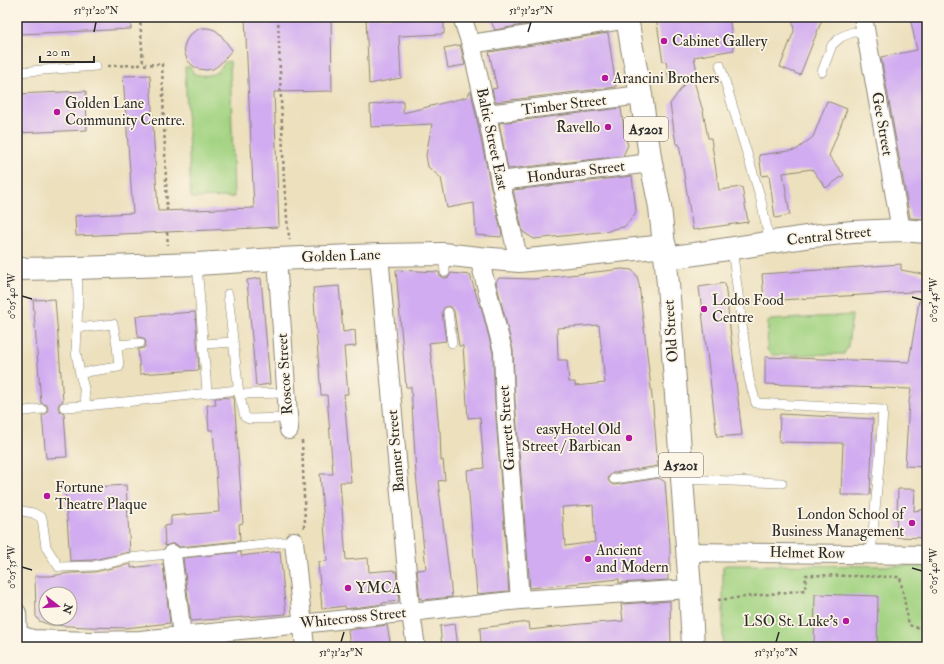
<svg xmlns="http://www.w3.org/2000/svg" width="944" height="664" viewBox="0 0 944 664" font-family="'IM FELL Double Pica',serif">
<rect width="100%" height="100%" fill="#fcf5e5"/>
<filter id="ink" filterUnits="userSpaceOnUse"><feTurbulence type="fractalNoise" baseFrequency=".025" numOctaves="2"/><feDisplacementMap in="SourceGraphic" scale="8" xChannelSelector="R" yChannelSelector="G"/><feConvolveMatrix kernelMatrix="1 2 1 2 8 2 1 2 1" color-interpolation-filters="sRGB"/></filter>
<filter id="wash" filterUnits="userSpaceOnUse"><feTurbulence type="fractalNoise" baseFrequency=".012" numOctaves="4" result="noise"/><feDisplacementMap in="SourceGraphic" scale="16" xChannelSelector="R" yChannelSelector="G"/><feGaussianBlur stdDeviation="0.9" result="paint"/><feColorMatrix in="noise" values="0 0 0 0 0 0 0 0 0 0 0 0 0 0 0 0 0 1.4 0 .05"/><feComposite in="paint" operator="in"/></filter>
<g filter="url(#wash)">
<rect width="100%" height="100%" fill="#ece0bd"/>
<path fill="#a3d382" stroke="#677f56" d="M230,61L234,197L191,198L185,67H190L194,74C209,77 216,76 225,62Z
M852,315L848,346L844,354L772,355L767,350L768,322L771,320Z
M726,565L927,566V647H723V567Z"/>
<g id="blocks">
<path fill="#d1acf1" fill-rule="evenodd" d="M19,17H131V29L20,34Z
M245,17H331L332,91L274,92L279,227L76,236L75,216L133,213L123,76L150,75L158,211L254,208Z
M366,17H444V34L399,36L401,78L369,84Z
M489,17H527L528,24L495,30Z
M548,17H574L549,21Z
M656,17H687L688,20L706,17H729L734,50L694,57L698,77L693,78L703,111L708,138H711L719,190L742,187L748,222L693,230L679,144H676L670,104L688,79L669,82L666,61L663,62Z
M792,17H823L800,75L780,67L794,31Z
M910,17H927V219L910,218L881,57L917,50Z
M201,28H208L215,30L220,34L232,50L219,65L213,69L206,70L199,69L193,66L188,61L185,54L184,47L186,41L190,35L195,31Z
M608,33L616,87L495,102L492,89L497,88L489,52Z
M460,45L465,65L448,68L444,48Z
M86,91L87,130L17,133V94Z
M471,91L490,183L502,235L501,237L476,235L474,203L447,208L441,178L428,167L426,155L432,124L371,127L370,105L403,101V113L467,97L470,92Z
M827,101L847,109L829,156L844,175L826,188L812,169L783,173L790,215L775,218L769,175L762,176L759,155L796,150L813,137Z
M621,108L625,137L628,145L623,156L508,169L499,123Z
M632,176L636,211L635,215L624,227L613,229L609,231L534,239L523,232L513,190Z
M901,264V270L927,275V291L764,301L762,274Z
M622,269L632,270L637,276L639,284L653,406L658,466L613,473L609,476L608,480L610,483L614,485L659,478L665,482L670,546V573H668V580L619,583V579L530,588L515,402L513,350L496,282L499,278L534,279ZM599,325L605,383L575,386V382H569L567,360H558L557,328ZM593,505L595,542L565,546L562,507Z
M396,270L439,272L440,276L445,278L449,277L451,273L470,275L480,307L481,306L493,353L495,404L509,591L477,594L467,470L484,468L480,417L468,418L463,346H459L454,311L451,307L448,306L444,308L442,312L446,341L429,343L435,386L439,431H440L441,461L443,460L445,480L438,481L452,597L422,600V599H420L417,570L426,569L416,474L411,387H406Z
M261,278L270,384L256,386L247,280Z
M725,283L742,435L717,437L699,287Z
M339,286L343,332L355,330L356,346L344,347L348,394H344L351,482H340L346,560L368,558L369,572L394,570V572L396,571L399,601L383,603V604L346,609L345,606L322,609L318,562L327,561L320,474H333L327,395H321L313,288Z
M55,299L63,401L59,404L58,408L61,412L64,413L67,457L46,458L42,415L46,414L48,409L47,405L41,403L33,300Z
M919,301L927,302V467L905,466L909,402L911,389L765,384V357L909,362Z
M195,312L199,370L140,374L138,349L144,348L146,343L145,340L143,338L138,337L136,316Z
M234,397L243,523L239,524L240,541L179,547L176,544H171L165,546L164,526L171,525V516L219,512L213,430H209L207,405H216L215,398Z
M780,414L873,419L870,495H841L843,443L779,442Z
M126,485L130,552L93,560L70,561L65,489Z
M898,489H915L914,511L927,509V538L896,537Z
M280,551L286,614L191,621L183,558L241,552V556Z
M131,564V568L163,564L170,623L125,628L87,627L51,625L39,621L36,616L35,576H50L70,573L94,572ZM46,594H70V618H46Z
M815,594L878,596L877,647H814Z
M670,601L671,647H481L480,628L529,622L530,630L580,624L623,621L621,604Z
M455,624L458,647H442L440,626Z
M387,625L391,647H350L348,630Z"/>
</g>
</g>
<g filter="url(#ink)">
<use href="#blocks" fill-opacity="0" stroke="#8c8674" stroke-width="1"/>
<g fill="none" stroke-linecap="round" stroke-linejoin="round">
<defs>
<path id="service" d="M720,65L760,196L770,243
M17,72L96,66
M822,72L832,45L841,37L853,32L866,33
M732,248L749,379L756,403L883,410L880,455L871,554
M443,254L445,272
M197,264L207,392
M228,294L239,394L286,393
M448,312L452,343
M76,326L87,327L113,324L117,345L119,367H118L92,371L80,374L76,352L78,298L77,268
M204,344L233,342
M117,345L140,343
M80,374L84,388L86,406
M239,394L245,417L249,419L288,418
M64,407L86,406L238,390
M17,412L42,409
M614,479L681,469
M682,479L782,483
M17,510L33,513L42,518L46,547L59,567L94,566L129,558L294,541"/>
<path id="minor" d="M462,17L471,44L487,114L500,181L519,261
M537,17L541,33
M863,17L901,230
M471,44L628,19
M487,114L641,95
M500,181L651,163
M379,255L410,607L416,647
M479,258L503,351L505,403L520,600
M277,259L289,430
M294,541L305,647
M687,552L927,555
M172,554L182,636
M17,613L18,634
M17,634L33,639L90,641L140,640L302,624L520,600L690,589"/>
<path id="tertiary" d="M666,258L695,254L812,236L853,232L901,230L927,232
M17,269L77,268L197,264L277,259L379,255L443,254L479,258L519,261L665,246"/>
<path id="primary" d="M627,17L632,48L641,95L651,163L660,207L668,284L690,589L693,647"/>
</defs>
<use href="#service" stroke="#8c8674" stroke-width="10"/>
<use href="#minor" stroke="#8c8674" stroke-width="20"/>
<use href="#tertiary" stroke="#8c8674" stroke-width="24"/>
<use href="#primary" stroke="#8c8674" stroke-width="24"/>
<path stroke="#8c8674" stroke-width="2.5" stroke-dasharray="3 3" stroke-linecap="butt" d="M140,17L143,64
M278,17L284,181L288,230L290,240
M108,66L162,64L167,210
M167,232L168,245
M302,441L305,524L303,528
M718,600L805,590L806,575L900,577L909,625L927,631"/>
<use href="#service" stroke="#fff" stroke-width="9"/>
<use href="#minor" stroke="#fff" stroke-width="18"/>
<use href="#tertiary" stroke="#fff" stroke-width="22"/>
<use href="#primary" stroke="#fff" stroke-width="22"/>
</g>
</g>
<path fill="none" stroke="#2b2b2b" stroke-width="1.5" d="M94,32L96,22M528,32L531,22M22,296L32,299M912,297L922,300M22,567L32,570M912,568L922,571M341,642L344,632M776,642L779,632"/>
<g fill="#b5179e" stroke="#fcf5e5" stroke-width="1.5">
<circle cx="664" cy="41" r="4"/>
<circle cx="605" cy="78" r="4"/>
<circle cx="57" cy="112" r="4"/>
<circle cx="608" cy="127" r="4"/>
<circle cx="704" cy="309" r="4"/>
<circle cx="629" cy="438" r="4"/>
<circle cx="47" cy="496" r="4"/>
<circle cx="912" cy="523" r="4"/>
<circle cx="588" cy="559" r="4"/>
<circle cx="348" cy="588" r="4"/>
<circle cx="846" cy="621" r="4"/>
</g>
<g text-anchor="middle" dominant-baseline="central" stroke-width="3.5" stroke-linejoin="round" paint-order="stroke">
<g fill="#fcf5e5" stroke="#6a6863" stroke-width="1">
<rect x="624" y="117" width="44" height="24" rx="3"/>
<rect x="659" y="453" width="44" height="24" rx="3"/>
</g>
<g font-size="14" font-weight="bold" fill="#2b2b2b">
<text x="646" y="129">A5201</text>
<text x="681" y="465">A5201</text>
</g>
<g font-size="15" fill="#2b2b2b" stroke="#fcf5e5" text-anchor="start">
<text x="672" y="41">Cabinet Gallery</text>
<text x="613" y="78">Arancini Brothers</text>
<text x="65" y="103">Golden Lane<tspan x="65" dy="17">Community Centre.</tspan></text>
<text x="600" y="127" text-anchor="end">Ravello</text>
<text x="712" y="300">Lodos Food<tspan x="712" dy="17">Centre</tspan></text>
<text x="621" y="429" text-anchor="end">easyHotel Old<tspan x="621" dy="17">Street / Barbican</tspan></text>
<text x="55" y="487">Fortune<tspan x="55" dy="17">Theatre Plaque</tspan></text>
<text x="904" y="514" text-anchor="end">London School of<tspan x="904" dy="17">Business Management</tspan></text>
<text x="596" y="550">Ancient<tspan x="596" dy="17">and Modern</tspan></text>
<text x="356" y="588">YMCA</text>
<text x="838" y="621" text-anchor="end">LSO St. Luke's</text>
</g>
<g font-size="15" fill="#2b2b2b" stroke="#fcf5e5">
<text transform="translate(564 105) rotate(-7)">Timber Street</text>
<text transform="translate(882 124) rotate(80)">Gee Street</text>
<text transform="translate(492 139) rotate(78)">Baltic Street East</text>
<text transform="translate(576 172) rotate(-7)">Honduras Street</text>
<text transform="translate(829 236) rotate(-6)">Central Street</text>
<text transform="translate(341 256) rotate(-2)">Golden Lane</text>
<text transform="translate(671 331) rotate(-94)">Old Street</text>
<text transform="translate(285 374) rotate(-94)">Roscoe Street</text>
<text transform="translate(507 428) rotate(-94)">Garrett Street</text>
<text transform="translate(396 451) rotate(-95)">Banner Street</text>
<text transform="translate(807 553) rotate(1)">Helmet Row</text>
<text transform="translate(353 618) rotate(-6)">Whitecross Street</text>
</g>
</g>
<rect width="944" height="664" fill="none" stroke="#fcf5e5" stroke-width="44"/>
<g transform="translate(58 606) rotate(107)"><circle r="19" fill="#fcf5e5" stroke="#a8a49b"/>
<path d="M0-3L7 15L0 10L-7 15Z" fill="#b5179e"/>
<text y="-6" font-size="11" font-weight="bold" text-anchor="middle" fill="#2b2b2b">N</text>
</g>
<path d="M40 56v6h54v-6" fill="none" stroke="#2b2b2b" stroke-width="2"/>
<text x="46" y="56" font-size="12" fill="#2b2b2b" stroke="#fcf5e5" stroke-width="3" paint-order="stroke">20 m</text>
<rect x="22" y="22" width="900" height="620" fill="none" stroke="#2b2b2b" stroke-width="1.5"/>
<g font-size="10" text-anchor="middle" fill="#2b2b2b">
<text x="96" y="14">51°31'20"N</text>
<text x="531" y="14">51°31'25"N</text>
<text transform="translate(11 296) rotate(-90)" y="4">0°05'40"W</text>
<text transform="translate(933 300) rotate(-90)" y="4">0°05'45"W</text>
<text transform="translate(11 567) rotate(-90)" y="4">0°05'35"W</text>
<text transform="translate(933 571) rotate(-90)" y="4">0°05'40"W</text>
<text x="341" y="656">51°31'25"N</text>
<text x="776" y="656">51°31'30"N</text>
</g>
</svg>
